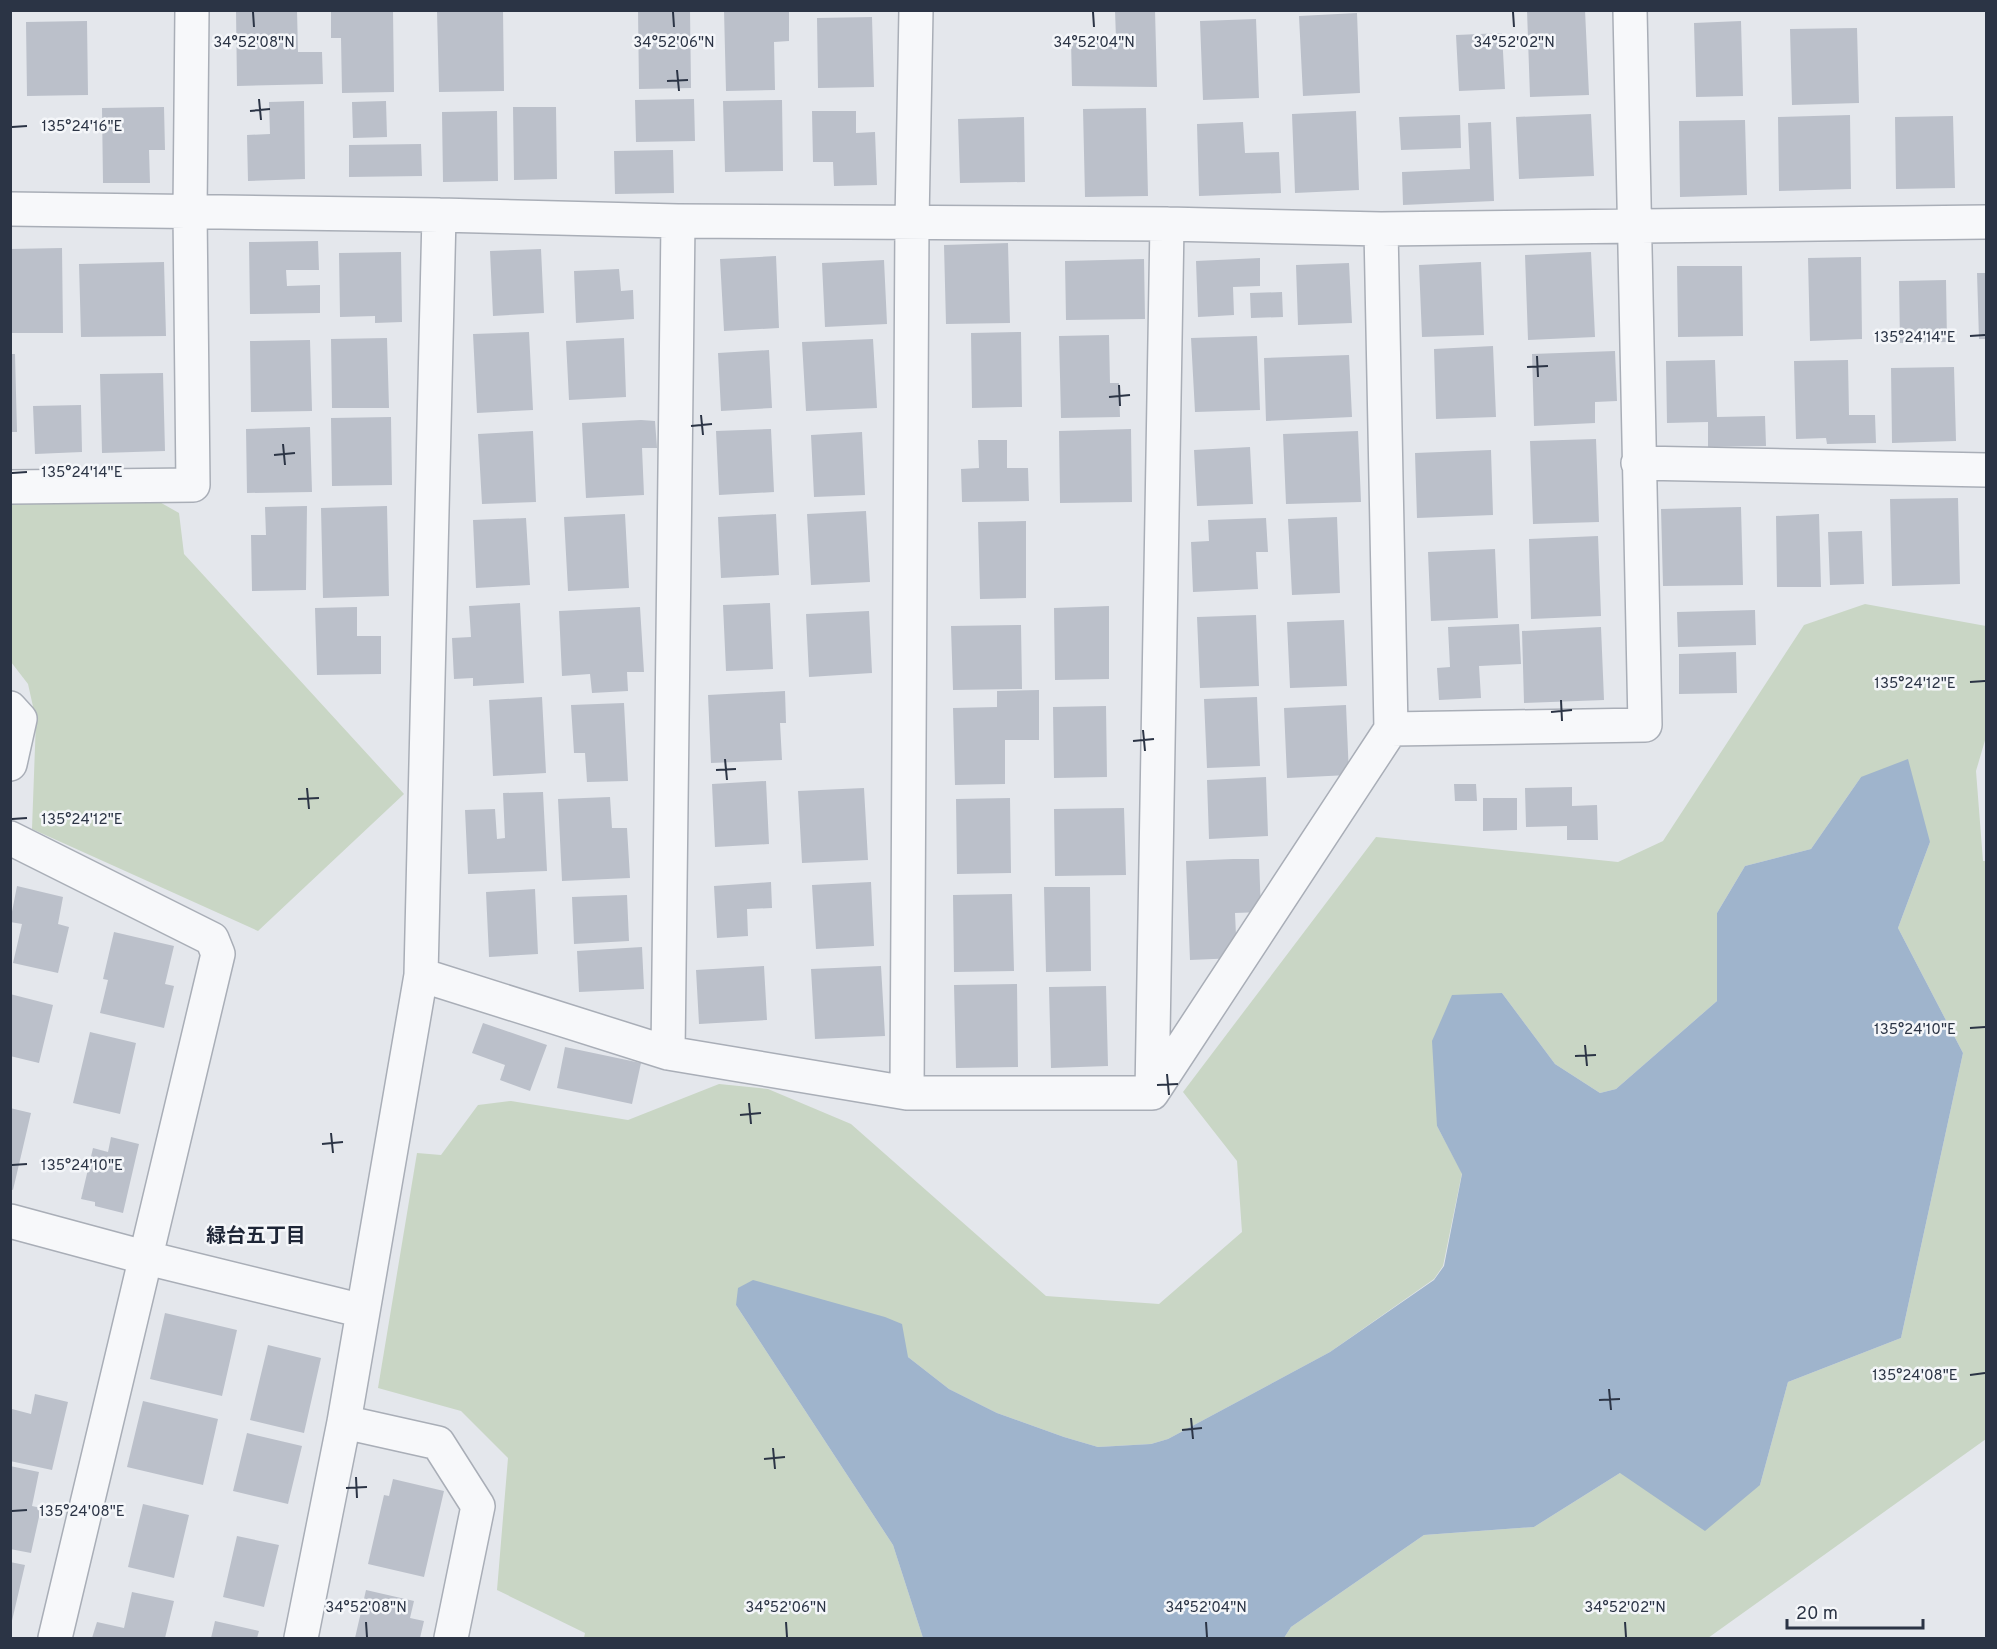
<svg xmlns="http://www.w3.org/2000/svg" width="1997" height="1649" viewBox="0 0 1997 1649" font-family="Overpass,'Noto Sans JP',sans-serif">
<rect width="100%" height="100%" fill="#e4e7ec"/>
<path fill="#c9d6c5" d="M10,499L156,500L179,513L184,554L404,794L258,931L32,829L36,720L28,684L11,662Z
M1865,604L1986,626V737L1976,771L1983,861H1986V1439L1708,1638H1284L1291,1627L1424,1535L1534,1527L1620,1473L1760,1485L1788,1382L1901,1338L1963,1053L1898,928L1930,842L1861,777L1811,849L1745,866L1717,913V1001L1616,1089L1600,1093L1555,1064L1502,993L1437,1126L1462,1173L1443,1266L1434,1279L1330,1352L1168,1439L1151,1444L1098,1447L1064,1437L997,1413L949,1389L908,1357L736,1305L893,1545L923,1638H584L585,1633L497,1590L508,1458L461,1411L378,1388L417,1153L441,1155L478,1105L511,1101L628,1120L719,1084L768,1089L851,1124L1046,1296L1159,1304L1242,1232L1237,1161L1183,1092L1376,837L1618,862L1663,841L1804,625Z"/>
<path fill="#9fb4cc" d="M1908,759L1930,842L1898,928L1963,1053L1901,1338L1788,1382L1760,1485L1705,1531L1620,1473L1534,1527L1424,1535L1291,1627L1284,1638H923L893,1545L736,1305L738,1288L753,1280L885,1317L902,1324L908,1357L949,1389L997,1413L1064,1437L1098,1447L1151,1444L1168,1439L1330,1352L1434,1280L1444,1266L1462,1174L1437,1126L1432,1041L1452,995L1502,993L1555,1064L1600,1093L1616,1089L1717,1001V913L1745,866L1811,849L1861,777Z"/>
<path fill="#bbc0ca" d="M236,10H297L298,52H322L323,84L237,86Z
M331,10H393L394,92L342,93L341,38H331Z
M503,10L504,91L439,92L437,11Z
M638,10H690L691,88L639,89Z
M724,10H789V41L774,42L775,90L726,91Z
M1115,10H1155L1157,87L1072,86L1071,40L1116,39Z
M1527,10H1585L1589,95L1530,97Z
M1357,13L1360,93L1303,96L1299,16Z
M872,17L874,87L818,88L817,18Z
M1256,19L1259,98L1203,100L1200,21Z
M87,21L88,95L27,96L26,22Z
M1741,21L1743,96L1696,97L1694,23Z
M1857,28L1859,103L1792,105L1790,29Z
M1502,33L1505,89L1459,91L1456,35Z
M694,99L695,141L636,142L635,100Z
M782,100L783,171L725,172L723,101Z
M304,101L305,179L248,181L247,135L270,134L269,102Z
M386,101L387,137L353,138L352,102Z
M164,107L165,150H149L150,183H103L102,108Z
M513,107H556L557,179L514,180Z
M1146,108L1148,196L1085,197L1083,109Z
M497,111L498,181L443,182L442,112Z
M812,111H856V133L875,132L877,185L834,186L833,162H813Z
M1356,111L1359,190L1295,193L1292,114Z
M1591,114L1594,176L1519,179L1516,117Z
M1460,115L1461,148L1401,150L1399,117Z
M1850,115L1851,189L1779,191L1778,117Z
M1953,116L1955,188L1896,189L1895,117Z
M1024,117L1025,182L960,183L958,119Z
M1745,120L1747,195L1680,197L1679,121Z
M1243,122L1245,153L1279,152L1281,193L1199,196L1197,124Z
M1491,122L1494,201L1403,205L1402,172L1470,169L1468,123Z
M421,144L422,176L349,177V145Z
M673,150L674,193L615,194L614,151Z
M318,241L319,270H286L287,286L320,285V313L250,314L249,242Z
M1008,243L1010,323L946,324L944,245Z
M62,248L63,333H10V249Z
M541,249L544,313L493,316L490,251Z
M401,252L402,322L375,323V316L340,317L339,253Z
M1591,252L1595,337L1528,340L1525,255Z
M776,256L779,328L724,331L720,259Z
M1861,257L1862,339L1810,341L1808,258Z
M1260,258V286L1233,287L1234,315L1198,317L1196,261Z
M1144,259L1145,319L1066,320L1065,261Z
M884,260L887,324L825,327L822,263Z
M164,262L166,336L81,337L79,264Z
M1481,262L1484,335L1422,337L1419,265Z
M1349,263L1352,323L1298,325L1296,265Z
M1677,266H1742L1743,336L1678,337Z
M619,269L621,291L633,290L634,319L576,323L574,271Z
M1977,273H1986V339H1979Z
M1946,280L1947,342L1900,343L1899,281Z
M1282,292L1283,317L1251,318L1250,293Z
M529,332L533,410L477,413L473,334Z
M1021,332L1022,407L972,408L971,333Z
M1109,335L1110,383H1119L1120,417L1061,418L1059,336Z
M1257,336L1260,410L1195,412L1191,338Z
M387,338L389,408H332L331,339Z
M624,338L626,397L569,400L566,341Z
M873,339L877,408L806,411L802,342Z
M310,340L312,411L251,412L250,341Z
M1493,346L1496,417L1436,419L1434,349Z
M769,350L772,408L721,411L718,353Z
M1615,351L1617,401L1595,402V423L1534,426L1532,354Z
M10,354H15L17,432H10Z
M1349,355L1352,417L1266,421L1264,358Z
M1715,360L1717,417L1765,416L1766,446L1708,447V422L1667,423L1666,361Z
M1848,360L1849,415H1875L1876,443L1827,444L1826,438L1796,439L1794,361Z
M1954,367L1956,441L1892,443L1891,368Z
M163,373L165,451L102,453L100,374Z
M81,405L82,452L35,454L33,406Z
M391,417L392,485L332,486L331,418Z
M641,420L655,421L657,448H642L644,495L586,498L582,423Z
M310,427L312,492L247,493L246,429Z
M771,429L774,492L719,495L716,431Z
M1131,429L1132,502L1060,503L1059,431Z
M533,431L536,502L482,504L478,434Z
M1358,431L1361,502L1286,504L1283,434Z
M862,432L865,495L814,497L811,435Z
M1596,439L1599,522L1533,524L1530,441Z
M978,440H1007V468H1028L1029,501L962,502L961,469L979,468Z
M1250,447L1253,504L1197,506L1194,450Z
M1491,450L1493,515L1417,518L1415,453Z
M1958,498L1960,584L1892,586L1890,499Z
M307,506L306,590L252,591L251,535H266L265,507Z
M387,506L389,596L323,598L321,508Z
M1741,507L1743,585L1663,586L1661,509Z
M866,511L870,582L811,585L807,514Z
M625,514L629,588L568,591L564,517Z
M776,514L779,575L721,578L718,517Z
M1819,514L1821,587H1777L1776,516Z
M1337,517L1340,593L1292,595L1288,519Z
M526,518L530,585L476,588L473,520Z
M1266,518L1268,552H1256L1258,589L1193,592L1191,542L1209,541L1208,520Z
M1026,521V598L980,599L978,522Z
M1862,531L1864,584L1830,585L1828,532Z
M1598,536L1601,616L1531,619L1529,539Z
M1495,549L1498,618L1431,621L1428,552Z
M520,603L524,683L473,686V678L454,679L452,638L471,637L469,606Z
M770,603L773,669L726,671L723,605Z
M1109,606V679L1055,680L1054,608Z
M357,607V636H381V674L317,675L315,608Z
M640,607L644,672H627L628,691L592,693L590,674L562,676L559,611Z
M1755,610L1756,645L1678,647L1677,612Z
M869,611L872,673L809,677L806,614Z
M1256,615L1259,686L1200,688L1197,617Z
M1344,620L1347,686L1290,688L1287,622Z
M1519,624L1521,664L1479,666L1481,698L1439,700L1437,668L1450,667L1448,627Z
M1021,625L1022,689L953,690L951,626Z
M1601,627L1604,700L1524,703L1522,631Z
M1736,652L1737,693L1679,694V654Z
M1039,690V740H1005V784L955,785L953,708L997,707V691Z
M785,691L786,723H780L782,760L711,763L708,695Z
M542,697L546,773L493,776L489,700Z
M1257,697L1260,766L1207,768L1204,699Z
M624,703L628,781L587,782L585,753H574L571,705Z
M1346,705L1349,775L1287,778L1284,708Z
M1106,706L1107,777L1054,778L1053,707Z
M1266,777L1268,836L1209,839L1207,780Z
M766,781L769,844L715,847L712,784Z
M1454,784H1476L1477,801H1455Z
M1572,787V806L1597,805L1598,840H1567V826L1526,827L1525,788Z
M864,788L868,860L802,863L798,791Z
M543,792L547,871L468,874L465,810L495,809L497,839L505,838L503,793Z
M610,797L612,828H627L630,878L562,881L558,799Z
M1010,798L1011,873L957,874L956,799Z
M1483,798H1517V830L1483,831Z
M1124,808L1126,875L1055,876L1054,809Z
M1233,859H1259L1261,912L1235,913L1237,958L1190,960L1186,861Z
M771,882L772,908L747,909L748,936L717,938L714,886Z
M871,882L874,946L816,949L812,885Z
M17,886L63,897L58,924L69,927L58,973L13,963L22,924L10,922Z
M1044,887H1090L1091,971L1046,972Z
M535,889L538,954L489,957L486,892Z
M1012,894L1014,971L954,972L953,895Z
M627,895L629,941L574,944L572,897Z
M114,932L174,946L165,984L174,986L164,1028L100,1013L108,980L103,979Z
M642,947L644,989L579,992L577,951Z
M764,966L767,1020L699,1024L696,970Z
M881,966L885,1036L815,1039L811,969Z
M1017,984L1018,1067L956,1068L954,985Z
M1106,986L1108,1066L1051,1068L1049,987Z
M10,994L53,1005L39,1063L10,1056Z
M483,1023L547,1045L530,1091L500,1080L505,1065L472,1053Z
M90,1032L136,1043L120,1114L73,1103Z
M565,1047L641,1063L632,1104L557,1088Z
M10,1108L31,1113L13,1190L10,1189Z
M111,1137L139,1144L123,1213L95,1206V1202L81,1199L93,1148L108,1152Z
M165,1313L237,1330L222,1396L150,1379Z
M268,1345L321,1358L304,1433L250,1420Z
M35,1394L68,1402L52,1470L10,1461L12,1409L31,1414Z
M143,1401L218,1419L203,1485L127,1467Z
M247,1433L302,1446L288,1504L233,1491Z
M10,1466L39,1472L32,1506L41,1508L31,1553L10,1549Z
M393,1479L444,1491L424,1577L368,1564L384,1495L389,1496Z
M143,1504L189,1515L174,1578L128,1567Z
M237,1536L279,1545L264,1607L223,1597Z
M10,1562L25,1565L11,1625H10Z
M366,1590L414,1601L410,1618L424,1621L420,1638H355Z
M132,1592L174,1601L165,1638H92L97,1622L124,1628Z
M215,1621L259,1631L257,1638H211Z"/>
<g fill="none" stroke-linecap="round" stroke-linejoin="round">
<defs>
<path id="minor" d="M10,209L439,215L678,221L1167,224L1381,229L1986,222
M1381,229L1391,729
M1638,463L1986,470
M10,487L193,485L190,211L192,10
M10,708L20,719L10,764
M10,838L212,939L218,954L55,1638
M421,975L439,215
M668,1053L678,221
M907,1093L912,222L916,10
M1152,1093L1167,224
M10,1221L147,1258L363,1311
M344,1422L438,1443L478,1506L451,1638
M301,1638L344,1422L421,975L668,1053L907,1093H1152L1391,729L1645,725L1630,10"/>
</defs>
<use href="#minor" stroke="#a9aeb7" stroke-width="36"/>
<use href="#minor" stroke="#f7f8fa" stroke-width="33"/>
</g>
<path fill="none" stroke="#2b3445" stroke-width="2" d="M253,12L254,27M673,12L674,27M1093,12L1094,27M1513,12L1514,27M677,70L679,91M667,81L688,80M259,99L261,120M250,111L270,109M12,127L27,126M1970,336L1985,335M1537,356L1538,377M1527,367L1548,366M1119,385L1120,406M1109,397L1130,395M701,415L703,435M691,426L712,424M283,444L285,465M274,455L295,453M12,473L27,472M1970,682L1985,681M1561,700L1562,721M1551,712L1572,710M1143,730L1145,751M1133,741L1154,739M725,759L727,780M716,770L736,769M307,788L309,809M298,799L319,798M12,819L27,818M1970,1028L1985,1027M1585,1045L1587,1066M1575,1056L1596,1055M1167,1074L1169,1095M1157,1085L1178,1084M749,1103L751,1124M740,1115L761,1113M331,1133L333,1153M322,1144L343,1142M12,1165L27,1164M1970,1375L1985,1373M1609,1389L1611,1410M1599,1400L1620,1399M1191,1418L1193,1439M1182,1430L1202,1428M773,1448L775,1469M764,1459L785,1457M356,1477L357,1498M346,1488L367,1487M12,1511L27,1510M366,1622L367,1637M786,1622L787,1637M1206,1622L1207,1637M1625,1622L1626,1637"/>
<g text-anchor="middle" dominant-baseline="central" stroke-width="5" stroke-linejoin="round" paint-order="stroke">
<g font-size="20" font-weight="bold" fill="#1d2536" stroke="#f4f6f9">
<text x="256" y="1237">緑台五丁目</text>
</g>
</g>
<g font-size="15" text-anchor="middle" fill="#2b3445" stroke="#f4f6f9" stroke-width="5" stroke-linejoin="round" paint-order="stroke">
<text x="254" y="47">34°52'08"N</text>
<text x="674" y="47">34°52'06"N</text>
<text x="1094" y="47">34°52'04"N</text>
<text x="1514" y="47">34°52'02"N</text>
<text x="82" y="131">135°24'16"E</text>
<text x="1915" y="342">135°24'14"E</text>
<text x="82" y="477">135°24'14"E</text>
<text x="1915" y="688">135°24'12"E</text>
<text x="82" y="824">135°24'12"E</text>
<text x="1915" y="1034">135°24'10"E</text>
<text x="82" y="1170">135°24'10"E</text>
<text x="1915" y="1380">135°24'08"E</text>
<text x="82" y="1516">135°24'08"E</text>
<text x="366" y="1612">34°52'08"N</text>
<text x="786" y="1612">34°52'06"N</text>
<text x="1206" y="1612">34°52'04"N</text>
<text x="1625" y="1612">34°52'02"N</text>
</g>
<rect width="1997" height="1649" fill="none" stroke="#2b3445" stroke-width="24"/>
<path d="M1787 1619v9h136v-9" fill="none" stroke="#2b3445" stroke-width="3"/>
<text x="1796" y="1619" font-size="18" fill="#2b3445" stroke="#f4f6f9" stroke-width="4.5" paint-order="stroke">20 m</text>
</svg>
